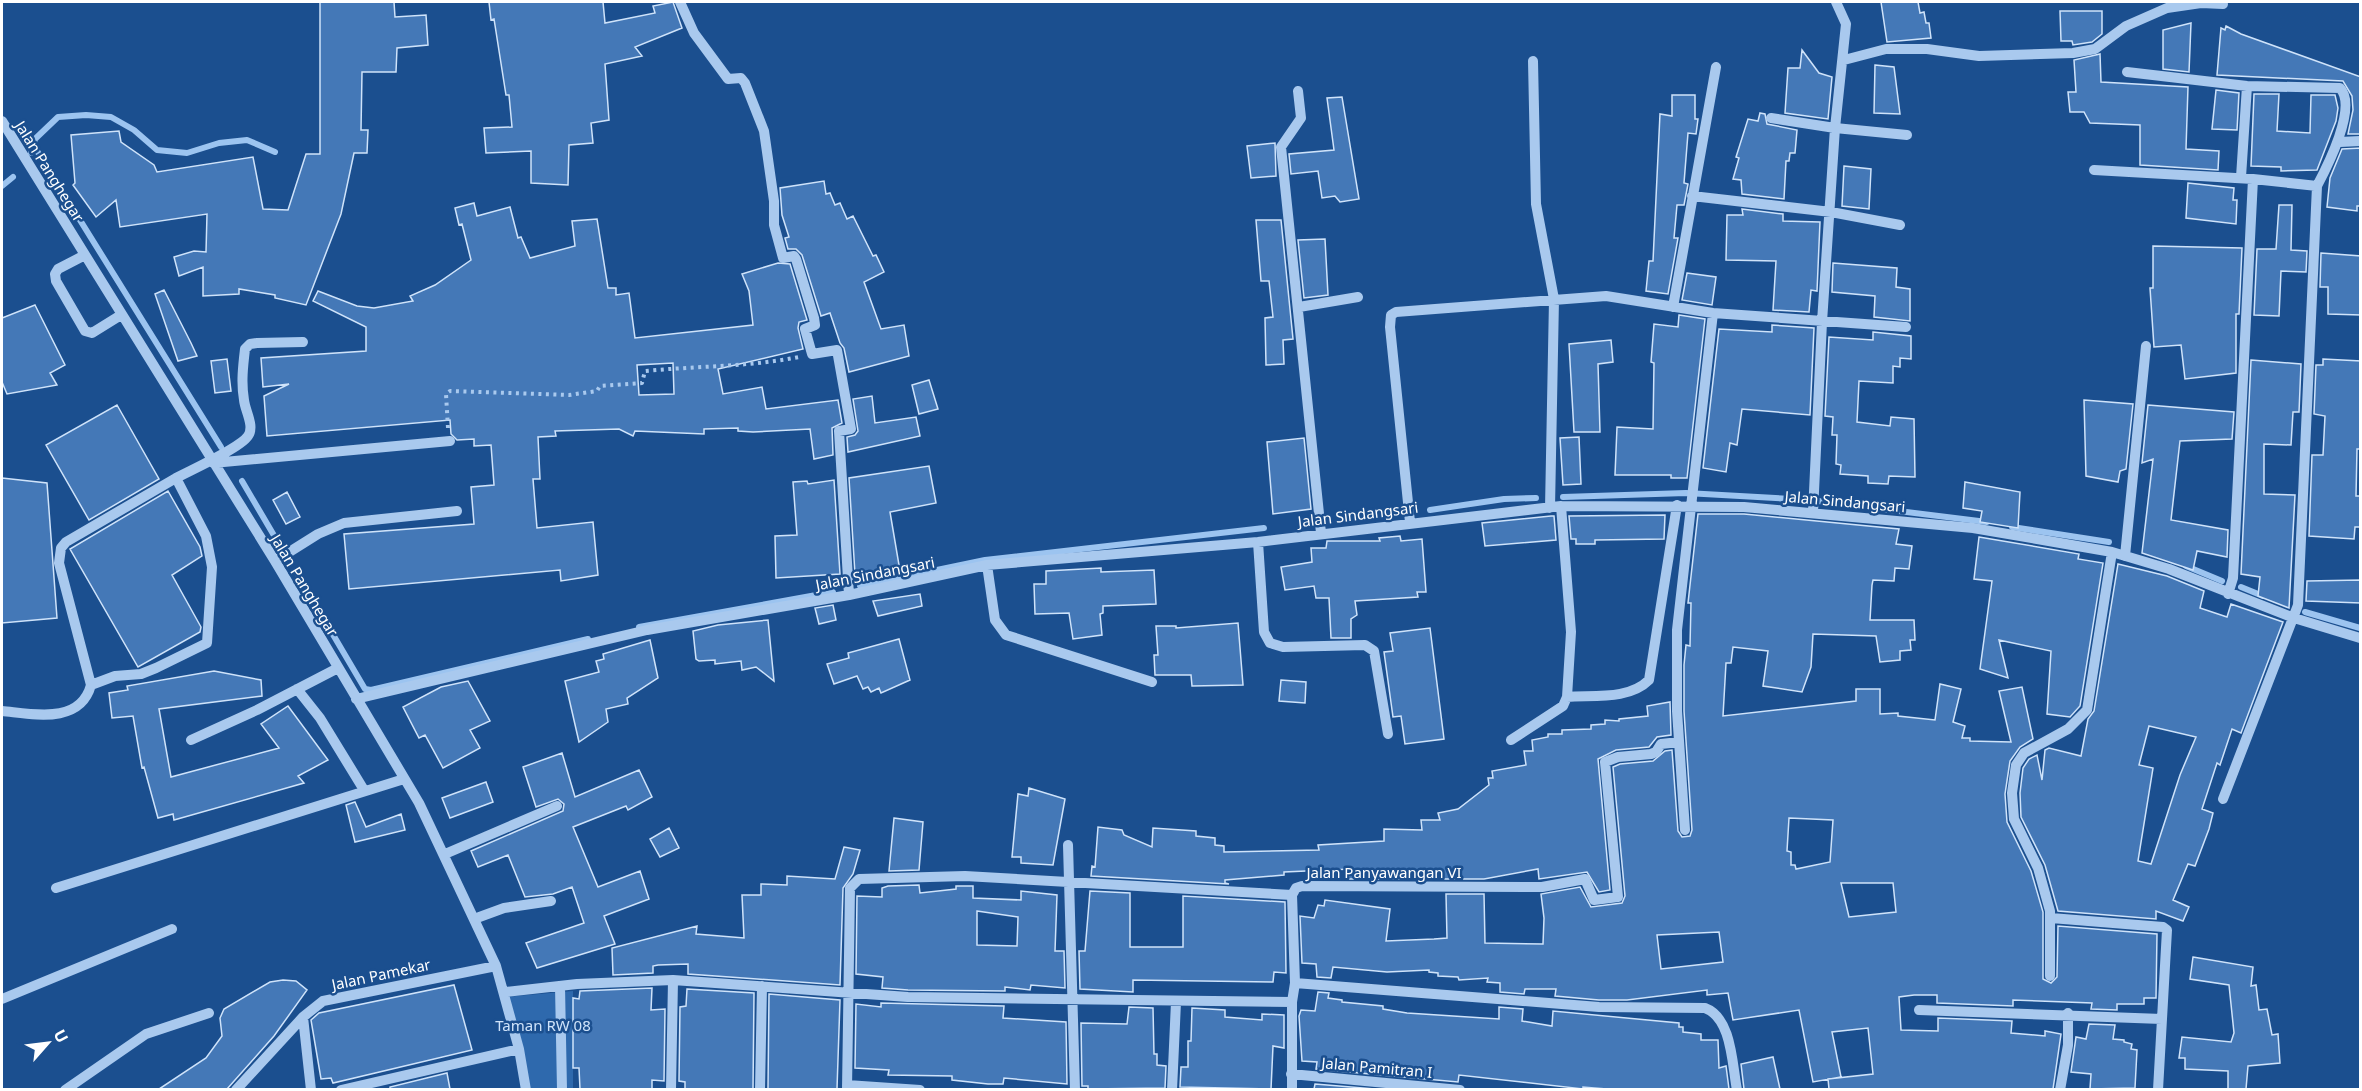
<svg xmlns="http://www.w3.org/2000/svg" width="2362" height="1091" viewBox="0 0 2362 1091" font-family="'Noto Sans',sans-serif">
<rect width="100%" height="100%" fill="#1b4f8f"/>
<path fill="#2e69ad" d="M573,991V1089H525L506,997Z"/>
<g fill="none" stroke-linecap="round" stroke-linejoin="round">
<path stroke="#9cc4f0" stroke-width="6" d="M34,146L221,447
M31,153L35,139L58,117L86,115L111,117L134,130L157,150L187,153L219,143L247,140L275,152
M2,186L13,177
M242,481L279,544
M1563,497L1686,493L1810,500L1987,522
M1430,510L1504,499L1536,498
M1344,519L1396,513
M2012,527L2109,542
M2186,566L2222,581
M298,575L365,689L371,690L588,639
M860,586L985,560L1264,528
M2241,587L2263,596
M2305,612L2360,628
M639,627L833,592"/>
</g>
<path fill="#4478b7" stroke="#cfe3fa" stroke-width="1.5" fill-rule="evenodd" d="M320,2H394L395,17L426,15L428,45L397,48L396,72H362L361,130H368L367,153H354L341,214L306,305L275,298V295L239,289V294L203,296V267L179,276L174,257L194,251L206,252L207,214L120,227L116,200L96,217L73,185L75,183L71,135L119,131L121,142L154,165L157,172L253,157L263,209L288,210L306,154H320Z
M489,2H603L605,23L655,13L653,6L673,2L682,28L635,47L642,56L605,64L609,120L591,123L593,143L569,145L568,185L531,183V151L486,153L484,128L512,127L509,95H506L494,19L491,20Z
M1881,2H1918L1920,13L1924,12L1926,23H1929L1931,38L1887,42Z
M2060,11H2102V34L2092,42L2073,45L2072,41H2061Z
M2191,23L2189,72L2163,69V30Z
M2226,26L2241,34L2361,77V134H2348L2353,110L2352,96L2343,81L2217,75L2221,28L2225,30Z
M1802,50L1819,73L1832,77L1828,119L1785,113L1788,68H1800Z
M2100,54L2101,82L2188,87L2186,149L2219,151L2218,170L2140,165V125L2090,123L2084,112H2070L2068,92H2076L2074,60Z
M1875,65L1894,67L1900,114L1874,113Z
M2216,90L2239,93L2237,130L2212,129Z
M2254,94H2279L2277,131L2310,133L2311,95H2335L2338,108L2336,121L2317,170L2281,171V167L2251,166Z
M1672,95H1695V119H1698L1696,134L1688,133L1684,183L1688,184L1684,205H1677L1674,238H1678L1668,294L1646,291L1649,261H1653L1660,114L1672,116Z
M1342,97L1359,199L1340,202L1335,196L1322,198L1318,171L1291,174L1289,154L1334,150L1327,98Z
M1760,113L1765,114L1767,124L1797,130L1795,153H1790L1789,161H1786L1784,199L1742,194L1741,180L1733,179L1739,158L1736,157L1748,119L1758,121Z
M1275,143L1276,176L1251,178L1247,146Z
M2361,148V206H2357V211L2327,207L2330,178L2342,149Z
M1844,166L1871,169L1869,209L1842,206Z
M824,181L826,194L830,193L835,205L840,203L847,219L853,216L873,256L876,255L884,272L864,282L881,329L904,325L909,356L849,372L844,348L840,343L830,313L821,316L802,255L796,249H788L785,238L789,237L782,215L780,188Z
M2188,183L2234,188L2233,200H2237L2236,224L2186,218Z
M474,203L477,216L510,207L518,238L521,237L530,258L575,246L572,221L597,219L608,288H616V295L629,293L635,338L753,325L749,291L742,274L778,263L790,264L807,320L799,322L798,328L803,349L718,369L723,394L762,387L766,409L838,400L842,423L832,428L833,455L814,459L810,429L753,432L738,431V428L704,429V434L635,431L633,436L619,429L555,431L556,436L538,437L540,479H533L537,528L593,522L598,575L561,581L560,570L349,589L344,534L474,524L471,487L494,485L491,445L474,446V439L457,440L451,434L450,420L267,436L264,396L289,384L263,387L261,358L366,351V327L313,301L318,291L357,306L374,308L413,301L410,296L435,285L471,260L462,224L459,225L455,208ZM673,363L674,394L639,395L637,365Z
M2279,205H2292L2291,250L2307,251L2306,272L2281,271L2279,316L2254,315L2257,249H2276Z
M1742,209L1783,214V221L1820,222L1817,291L1811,290L1809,312L1773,310L1776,261L1726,260L1727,215H1743Z
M1256,220H1281L1293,339L1283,340L1284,364L1266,365L1265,318L1273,317L1269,281H1261Z
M1325,239L1328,295L1304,298L1298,240Z
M2153,246L2242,248L2239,314H2236V373L2185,379L2181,345L2154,347L2150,288H2153Z
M2321,253L2361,256V315L2328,314V287H2320Z
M1833,263L1897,268L1896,287L1910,289V321L1874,317L1875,296L1832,292Z
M1687,273L1716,277L1712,305L1682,300Z
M164,290L191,343L197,356L178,361L155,294Z
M35,305L65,365L50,373L57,385L7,394L2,382V318Z
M1679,315L1705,319L1687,478H1671V475H1615L1617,427L1653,429L1654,363L1651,362L1654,324L1678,327Z
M1772,325L1814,328L1810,415L1742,409L1737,445L1730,443L1726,472L1703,468L1719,329L1772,332Z
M1873,332L1911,336V359L1900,358V367L1893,366V383L1859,381L1857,422L1890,426L1891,417L1914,419L1915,477L1889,476L1888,484L1868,483V476L1840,474L1841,465L1836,464L1837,435H1832L1833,417L1825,416L1829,337L1873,340Z
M1611,340L1613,362L1598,364L1600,432H1574L1569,344Z
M227,359L231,391L215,393L211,361Z
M2323,359L2361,361V449H2357L2356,496H2361V527H2355L2354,539L2309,536L2312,455H2323L2325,416L2314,414L2316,365H2323Z
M2251,360L2301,364L2299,412H2293L2291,445L2264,444V494L2295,495L2289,608L2258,596L2260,577L2241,574Z
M929,380L938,409L919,414L912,385Z
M872,396L875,423L916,417L920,436L848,452L847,437L855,435L858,431L853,399Z
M2084,400L2133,404L2126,469L2120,471L2118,482L2086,476Z
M117,405L159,479L89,520L46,445Z
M2148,405L2234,412L2232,439L2180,441L2171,520L2228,530L2227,557L2197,551L2193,570L2142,553L2153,459L2142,463Z
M1579,437L1581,484L1563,485L1560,438Z
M1304,438L1311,509L1273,514L1267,442Z
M929,466L936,503L890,512L899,565L878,569L879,572L855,574L849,478Z
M2,478L47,483L57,618L2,623Z
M834,480L840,574L776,578L775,536L797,535L793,482L807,481L808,484Z
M1965,482L2020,492L2018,528L1980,522L1982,511L1963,508Z
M168,491L200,547L202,556L172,575L201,627L200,632L138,667L70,549Z
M287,492L300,517L286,524L273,500Z
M1698,514H1744L1899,529L1896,544L1912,546L1909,569L1895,568L1894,581L1873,580L1872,585L1870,620H1914L1915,640H1910L1911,650L1900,651V660L1880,662L1876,636L1813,634L1811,667L1802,692L1763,686L1768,651L1733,647L1731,663H1726L1723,716L1856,701V689H1880V714L1898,713V716L1935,720L1940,684L1961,689L1953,722L1965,726L1962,738H1970V741L2011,742L1999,691L2022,687L2033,739L2020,747L2010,761L2005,794L2007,822L2031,871L2043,912V979L2051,983L2057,977L2058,926L2157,934L2156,998H2144V1004H2117V1010L2091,1009L2092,1003L2013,1000V1006L1937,1003V995H1914L1899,997L1901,1030L1938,1031V1018L2012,1021L2011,1033L2045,1036V1031L2061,1034L2053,1089H1829L1828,1079L1873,1074L1868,1028L1832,1032L1841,1077L1813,1082L1799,1010L1733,1020L1728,993L1707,995V990L1627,1000H1599L1555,996L1556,989H1525L1524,994L1500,992V983L1487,982L1488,978L1459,980L1458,977L1438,976V973L1429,972V970L1387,972L1333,967L1331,978L1317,977L1316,964L1302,963L1300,916L1314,918L1318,905L1324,906L1325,900L1390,909L1386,941L1434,939L1447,938L1446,894H1484L1485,943L1543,944L1544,918L1541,894L1580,887L1591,907L1622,903L1625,896L1613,767L1620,764L1653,761L1665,751L1672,750L1678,831L1682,837L1690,836L1692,830L1684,711V665L1686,645L1690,646L1691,603H1688ZM1789,818L1833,820L1830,862L1796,869L1795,865H1791V852L1787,851ZM1841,883H1893L1896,912L1849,917ZM1719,932L1723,962L1661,969L1657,935Z
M1665,515L1664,539L1595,540V544H1576V539H1571L1569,516Z
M1551,516H1554L1556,540L1485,546L1482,523Z
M1400,536L1401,541L1422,539L1426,592H1417L1418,597L1355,601L1357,615L1351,619V638H1331L1329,598H1316L1314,586L1285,590L1281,567L1312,562L1311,548H1326L1327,541H1380L1379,538Z
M1979,537L2079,554L2078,559L2103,563L2080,706L2070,717L2047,714L2051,651L1999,640L2008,678L1980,669L1992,581L1974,579Z
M2118,564L2167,576L2204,591L2200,608L2227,617L2231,604L2283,622L2241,733L2232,729L2220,765L2217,763L2202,809L2213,813L2209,829L2195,866L2188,864L2173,900L2189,907L2183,921L2156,911V919L2058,911L2045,865L2021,817L2020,793L2023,768L2029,759L2037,755L2042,780L2045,750L2049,748L2081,756L2088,719L2094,711ZM2149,726L2196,737L2180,775L2151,864L2138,861L2153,768L2139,765Z
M1101,568V572L1154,570L1156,604L1103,606V613L1100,614L1102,635L1073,639L1069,613L1035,614L1034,584H1046V571Z
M2361,580V603L2306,601L2307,581Z
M920,594L922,606L878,616L873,601Z
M833,605L836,620L819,624L815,608Z
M768,620L774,681L756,667L742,670L741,661L715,664V660L699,661L696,659L693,631L718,625Z
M1238,623L1243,685L1192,686L1191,675H1155L1154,655H1158L1156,626H1176V628Z
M1430,628L1444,739L1405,744L1401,716L1393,717L1384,652L1393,651L1390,633Z
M899,639L910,680L881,693L879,688L871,692L868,687L863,689L857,676L834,684L827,664L849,658L848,653Z
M650,640L658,678L627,698L628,704L606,709L608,722L579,742L565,681L599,672L596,661L604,659L603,654Z
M214,671L261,680L262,696L159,709L171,777L279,748L261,724L288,706L328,760L298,776L304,783L174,820L173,814L158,818L144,767L142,768L133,716L112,718L109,693L128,690L127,686Z
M1281,680L1306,682L1305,703L1279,701Z
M468,681L490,721L470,730L480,748L443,768L425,735L419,738L403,707L441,687Z
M1670,702L1671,735L1657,737L1649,747L1616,750L1598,759L1610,890L1599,892L1587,872L1539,879L1538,869L1484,879H1348L1351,869L1284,872V875L1225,880V883L1229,884L1091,876L1092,866L1095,867L1098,827L1122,830L1124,835L1152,847L1153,828L1196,831V836L1215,838V845L1224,846V852L1319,850L1318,845L1384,841V829L1422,830L1421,820H1440L1438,813L1458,809L1489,785L1488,778H1493L1492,771L1526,765L1524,751H1533L1532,740L1548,737V734H1562V730L1591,729V725L1605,724V720L1619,721V719L1648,716L1647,706Z
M562,753L575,797L639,770L652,797L628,810L626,806L573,827L598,887L640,871L649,899L604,916L615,944L537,968L526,943L584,923L572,887L553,894L525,897L508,855L478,867L471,851L563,811L564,804L558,799L536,807L523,767Z
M486,782L493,802L450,818L442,798Z
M1029,788L1065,799L1053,865L1021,863V857H1012L1018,794L1028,796Z
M355,802L366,827L401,814L405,830L355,842L346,805Z
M894,818L923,822L919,870L889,871Z
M669,828L679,848L660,857L650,839Z
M844,847L860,850L853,874L843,888L840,985L688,974V964L658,965L653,966V973L613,975L612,948L697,926L696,934L744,938L742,895H761V884L787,885V876L835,879Z
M919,885L920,893L956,889V886H973V898L1021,900V891L1057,895L1055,951H1064L1065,988L1031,985L1030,990L1005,987V991L908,990L882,988L883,977L856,974L857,896L882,897V888L888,886ZM977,911L1018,917L1017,946L977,945Z
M1090,891L1130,893V947H1183V896L1285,902L1286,973L1274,972L1273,982L1133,980V992L1080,989L1079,951H1085Z
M2193,957L2253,967L2251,986L2256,985L2259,1010L2267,1009L2272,1035L2278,1034L2280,1063L2248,1066L2246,1089H2228V1071L2185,1069V1058H2179L2182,1037L2231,1042L2234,1033L2229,985L2190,979Z
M283,980L296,981L307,990L274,1036L227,1089H159L206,1058L222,1036L220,1018L224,1009L270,982Z
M454,985L472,1050L333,1083L331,1078L321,1079L311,1020L319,1013Z
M652,988L651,1010L665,1009L664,1081L652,1080V1089H580L579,1068H573V998L579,999L580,991Z
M687,989L754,993L753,1089H685V1082L679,1081L680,1007L686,1006Z
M1318,992L1329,993L1328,998L1342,1000V1002L1383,1006V1009L1407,1013L1499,1019V1007L1523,1009L1522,1021L1552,1026L1553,1011L1679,1023V1027H1683V1032L1701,1034V1040H1718L1719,1068L1726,1066L1729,1089H1607L1583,1087V1089L1459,1075L1458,1082L1316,1069L1317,1062L1302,1061L1299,1016L1301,1010L1315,1011Z
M769,994L840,1000L837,1089H768Z
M881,1003L1004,1006L1003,1018L1066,1022L1067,1084L1004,1078L1003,1084H988L952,1080V1076L888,1075L889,1070L855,1068L856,1004L881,1007Z
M1129,1007L1153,1008L1154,1054H1157V1065L1166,1066L1165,1088L1088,1089V1086H1082L1081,1023L1127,1024Z
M1192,1008L1225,1010V1017L1262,1020V1014L1284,1015V1048L1273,1046L1271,1089L1180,1087L1181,1067H1188V1041H1191Z
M2089,1024L2115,1025L2113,1039L2124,1040V1042L2132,1044L2131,1049L2137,1050L2135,1088L2090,1089L2091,1074L2071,1072L2076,1037L2086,1039Z
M1773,1057L1780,1089H1744L1741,1064Z
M447,1073L450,1089H390V1087Z
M1315,1084L1375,1089H1314Z"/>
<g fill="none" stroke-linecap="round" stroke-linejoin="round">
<path stroke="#a9c9ee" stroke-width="4" stroke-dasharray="3 4.5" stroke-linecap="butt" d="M448,428L446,394L450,391L569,395L597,391L600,386L642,383L645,371C697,366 748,367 799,357"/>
<path stroke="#a9c9ee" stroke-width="10" d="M680,2L694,33L728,79L741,78L745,83L764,131L774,201V225L783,258L794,256L796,259L814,318L815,325L805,329L812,354L837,350L851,429L839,431L849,595
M1844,60L1886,49H1927L1979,56L2073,53L2095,49L2126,26L2167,8L2201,3L2223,4
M1533,61L1536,204L1554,299L1550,508
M2127,72L2247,86L2340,88C2358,107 2327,167 2317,186L2298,605L2223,799
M1298,91L1301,118L1281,147L1321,533
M1771,118L1835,128L1846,24L1836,2
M2,121L275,561L419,803L496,966L519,1049L526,1090
M2340,142L2360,141
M2094,170L2253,179L2233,578L2228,594
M2241,177L2247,86
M2253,179L2317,186
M1692,196L1831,212L1900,225
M85,255L58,269L55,274L56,281L85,331L92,333L121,315
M1299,307L1358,297
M1673,307L1716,67
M213,463L450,441
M1813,513L1822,322L1835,128L1907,135
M1410,522L1390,327L1391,315L1396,312L1606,296L1713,313L1906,327
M1258,542L1264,632L1270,643L1283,647L1365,645L1374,651L1388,734
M2125,556L2146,346
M275,561L318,534L344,523L457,511
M987,565L995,620L1006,635L1152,682
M91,685L59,563L61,548L66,542L176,478
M297,689L320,718L364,790
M1567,697C1594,695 1629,700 1649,680L1677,505
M356,699L647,630L849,595L987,565L1258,542L1561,506L1744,507L1973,528L2112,552L2169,569L2294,618L2360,638
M2,711C33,714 80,725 91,685L115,676L141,674L156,668L207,643L212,567L206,536L176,478C191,470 240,448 248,436C255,426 245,411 244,400C241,383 243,366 245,349L250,344L257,343L303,342
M191,740L257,710L338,668
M1511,740L1563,706L1567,697L1571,632L1561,506
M1685,830L1677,711V630L1713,313
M1068,845L1075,1090
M445,854L557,806
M56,888L404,779
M1292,895L1296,888L1302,886L1542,887L1585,879L1594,900L1618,897L1605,762L1618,757L1651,754L1656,752L1661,744L1679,742
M1292,895L1295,983L1292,1002V1090
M2051,918L2163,927L2167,930L2158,1090
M474,919L504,908L551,901
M2050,976V911L2038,868L2014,819L2012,793L2016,765L2024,753L2068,729L2087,710L2112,552
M1295,983L1599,1007L1705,1008C1732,1018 1732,1064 1737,1090
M560,986L562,1090
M505,992L577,984L673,980L908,997L1292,1002
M2,999L172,929
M1919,1010L2162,1019
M303,1017L311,1090
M1291,1074L1460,1090
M847,1085L920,1090
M65,1090L146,1034L209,1013
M236,1090L303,1017L323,1001L496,966
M341,1090L519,1049
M671,1090L673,980
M760,1090L762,986
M847,1090L850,888L859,879L965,876L1292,895
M1172,1090L1176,1002
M2060,1090L2068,1045V1013"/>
</g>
<g text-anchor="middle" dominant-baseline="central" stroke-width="5" stroke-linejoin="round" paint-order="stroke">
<g font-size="15" fill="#fff" stroke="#1b4f8f">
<text transform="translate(50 171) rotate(58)">Jalan Panghegar</text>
<text transform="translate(1845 501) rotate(5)">Jalan Sindangsari</text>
<text transform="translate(1358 514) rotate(-7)">Jalan Sindangsari</text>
<text transform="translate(875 573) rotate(-11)">Jalan Sindangsari</text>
<text transform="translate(305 585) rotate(59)">Jalan Panghegar</text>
<text x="1384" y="872">Jalan Panyawangan VI</text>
<text transform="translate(381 974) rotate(-12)">Jalan Pamekar</text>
<text transform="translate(1377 1067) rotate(5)">Jalan Pamitran I</text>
</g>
<g font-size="15" fill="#cfe3fa" stroke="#1b4f8f">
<text x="543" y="1025">Taman RW 08</text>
</g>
</g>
<rect width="2362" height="1091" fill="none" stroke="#ffffff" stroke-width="6"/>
<g transform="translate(48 1043) rotate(62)" stroke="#1b4f8f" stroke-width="4.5" paint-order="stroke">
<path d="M0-4.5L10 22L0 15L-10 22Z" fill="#ffffff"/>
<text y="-9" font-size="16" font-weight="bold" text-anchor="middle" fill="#ffffff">U</text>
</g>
</svg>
